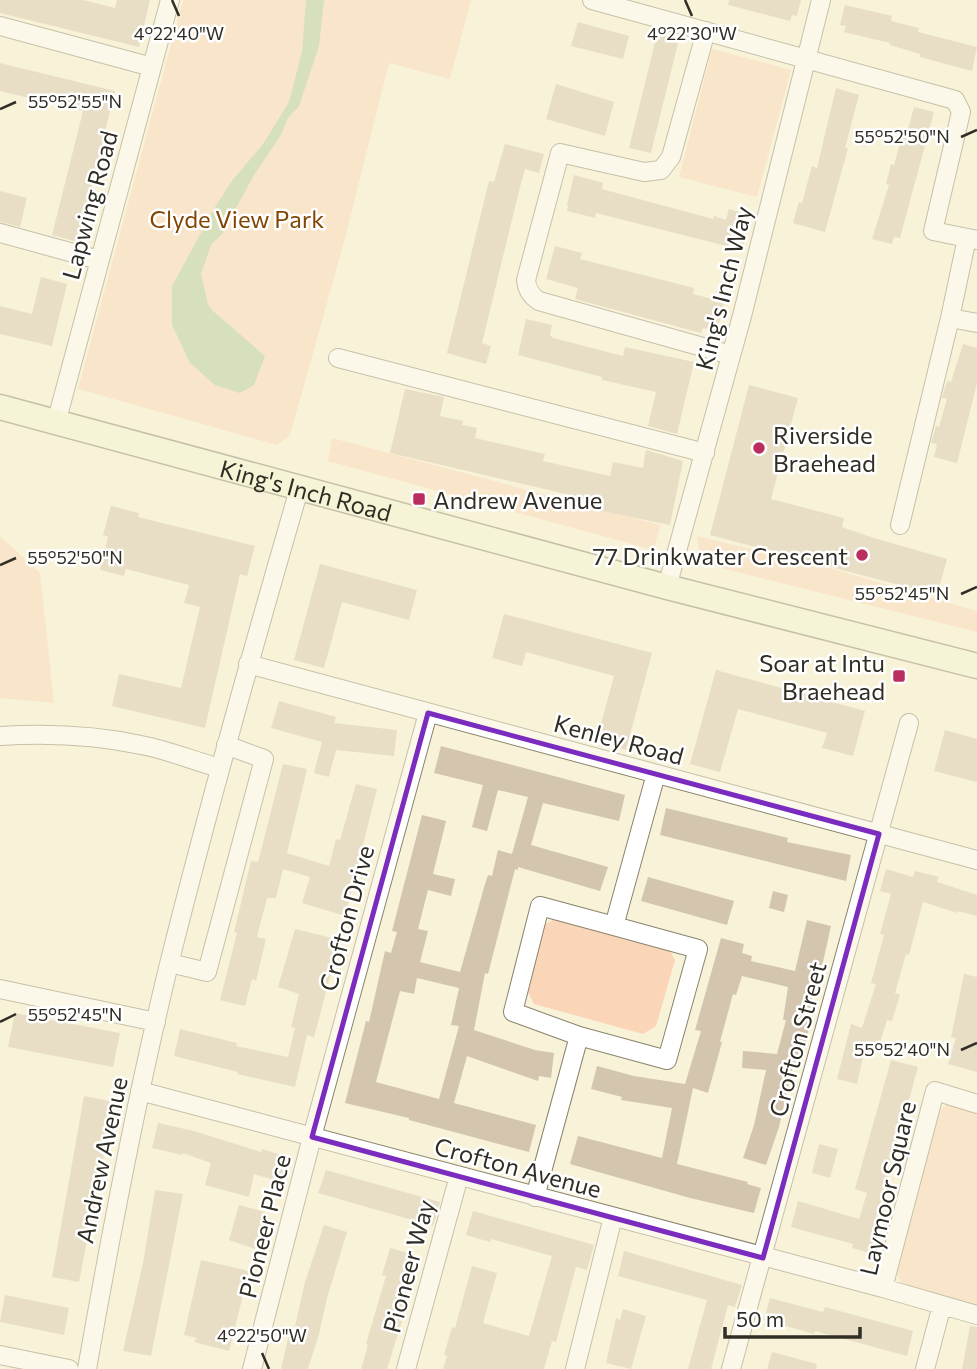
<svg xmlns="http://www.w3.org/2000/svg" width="977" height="1369" viewBox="0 0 977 1369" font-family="Commissioner,sans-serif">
<rect width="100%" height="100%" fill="#f8f2d8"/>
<path fill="#fbd5b8" d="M183,0H471L450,79L389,63L343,246L290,435L277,445L78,389Z
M712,49L791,70L757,197L679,177Z
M332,438L660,525L654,550L328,461Z
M0,536L40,573L54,703L0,698Z
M697,536L833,569L977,611V632L701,563Z
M559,917L668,947L675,960L656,1026L643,1034L534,1004L527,990L545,924Z
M949,1103L977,1110V1304L905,1285L899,1279L896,1271L938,1112Z"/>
<path fill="#aecb98" d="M306,0H324L319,46L299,106L288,118L281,135L254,175L222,234L211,245L201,274L208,304L212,310L265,356L254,385L240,393L215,385L190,363L172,325V286L214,209L231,182L263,144L289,102L302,51Z"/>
<path fill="#d4c5af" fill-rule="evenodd" d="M0,0H83L115,8L117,0H150L139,47L0,13Z
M729,0H801L797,16L792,15L790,21L728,5Z
M845,5L892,16L891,21L919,28L918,32L977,47L972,71L920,57V54L890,45V43L844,32L846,26L840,25Z
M578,22L629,36L623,59L571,46Z
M657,34L679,39L651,153L629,148Z
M0,63L115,91L78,242L52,235L83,111L0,91Z
M556,84L614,102L605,136L546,119Z
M836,88L859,95L845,148H848L825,232L793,223L799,202L802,203L812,166L817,168Z
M914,107L934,112L900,238L894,237L892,244L872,239L889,185L886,184L891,164L894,165L902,136L906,137Z
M505,144L544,154L539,173L525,169L520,187L482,343L491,346L486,364L447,353L489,181L494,182Z
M574,175L603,183L602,189L713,219L714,216L726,220L729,209L749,215L742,235L746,236L742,250L596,213L595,218L567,211L568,206L567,205Z
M0,191L27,198L20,227L0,222Z
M555,246L582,253L580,259L694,288L693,294L724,302L717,331L703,328L701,333L575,299L578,288L546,279Z
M41,277L67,284L52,346L0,334V306L32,314Z
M526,319L552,325L550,335L553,338L623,356L625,347L694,362L677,434L648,426L656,392L602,380V377L518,355Z
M963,344L977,348V383L957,463L934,457L937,444L931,443L936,426L939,427L947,399L942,398L947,381L951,382Z
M749,385L798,398L771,499L844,518L842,527L874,538L947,559L937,595L710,535Z
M405,389L444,397L440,416L463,421L462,425L477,428L475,438L545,454L543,461L610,476L613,462L643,468L646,450L683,461L670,525L602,511L604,503L390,453Z
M111,506L139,513L138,517L255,546L247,576L240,574L205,728L112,706L119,674L181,688L200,607L184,603L189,585L126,569L124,576L100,570L108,537L103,535Z
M320,564L417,590L409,620L342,602L324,668L294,660Z
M504,614L652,653L626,750L596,742L614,676L526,652L522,666L492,658Z
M716,670L865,711L853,756L822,748L827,733L738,709L720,772L690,764Z
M279,701L336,717L334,723L397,730L394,756L336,750L329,777L314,773L322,742L271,728Z
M945,730L977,739V782L934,771Z
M441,746L625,795L619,821L543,803L531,845L608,867L600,891L518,867V870L515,869L488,974L485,973L474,1030L535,1050L554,1053L551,1078L539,1076L538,1081L467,1056L454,1103L536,1125L529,1152L409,1120V1118L345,1103L366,1021L369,1022L385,951L391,953L397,932L392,931L422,815L446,821L433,874L455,879L451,896L428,890L418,929L428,931L420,962L460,972L485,884L488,875L492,876L498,850L512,854L528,797L498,790L487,831L472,827L483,785L434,773ZM417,978L459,988L451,1025L459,1026L439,1099L376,1082L400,991L414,994Z
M283,764L307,769L287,853L329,866L336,839L340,840L356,784L377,789L345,916L302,903L310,877L283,869L276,898H267L257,937L266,939L256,981L252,979L245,1006L220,1000L237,933L234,932L251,861L258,862Z
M666,808L788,838L787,842L851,855L846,881L660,835Z
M886,869L913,877L915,871L939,877L937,882L977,895V916L957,911V913L923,902L909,955L906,954L895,993L900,995L892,1021L887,1020L877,1052L865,1048L857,1084L837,1079L851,1024L862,1028L876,984L871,983L884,935L880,934L891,894L880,891Z
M648,877L734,901L727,925L641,901Z
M773,891L788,895L784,912L769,908Z
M807,920L831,926L819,980L814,978L808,1035L799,1067L793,1065L779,1127L766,1165L743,1158L754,1125L766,1070L742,1068L743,1051L777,1054L786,1020H783L788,987L742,976L736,995L733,994L720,1042H722L708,1093L693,1088L677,1164L748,1182L747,1184L761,1188L754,1213L690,1198L570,1164L578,1136L662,1158L672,1108L621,1100L622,1097L591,1089L597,1066L634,1076L685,1084L701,1031L695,1030L721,938L744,944L742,953L752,956L751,961L795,971Z
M295,929L340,940L314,1037L307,1035L295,1087L237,1074L238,1072L174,1056L180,1029L237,1043L236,1046L288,1057L295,1028L291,1027L299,994L278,987Z
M964,974L977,977V1072L948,1064L956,1038L951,1037Z
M15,1013L120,1033L113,1067L8,1047Z
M891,1060L918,1067L875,1222L881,1223L873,1254L852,1248L853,1244L791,1227L798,1201L859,1219L867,1193L855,1189Z
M84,1096L114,1102L79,1282L52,1277Z
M158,1123L194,1131L261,1152L262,1149L291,1158L284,1183L254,1174L249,1197L205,1185L211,1163L183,1153L182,1155L152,1148Z
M819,1144L838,1149L830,1178L812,1173Z
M326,1170L440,1202L433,1226L318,1193Z
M155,1190L183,1194L151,1356L123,1351L143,1263Z
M239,1205L265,1212L255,1249L229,1240Z
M473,1211L594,1245L587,1270L576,1267L556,1342L552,1341L544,1369H443L447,1356L444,1355L452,1327L455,1328L472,1266L497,1273L483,1323L529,1336L552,1256L491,1239L490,1242L466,1235Z
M324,1225L347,1232L327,1298L319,1334L308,1369H281L289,1334L293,1335L305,1282Z
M390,1248L416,1255L399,1321H402L387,1369H361L368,1345L366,1344L386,1276L382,1275Z
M624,1251L742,1285L735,1307L728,1305L711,1369H688L707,1300L618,1276Z
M201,1260L249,1271L229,1351L194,1342L197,1338L184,1335Z
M5,1295L69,1308L64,1335L0,1322Z
M770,1298L823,1312L825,1307L913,1331L907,1356L815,1331L814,1334L764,1320Z
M623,1309L646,1316L631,1369L606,1363L616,1318L620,1320Z
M970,1326L977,1327V1369H962Z
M772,1352L817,1364L816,1369H767Z"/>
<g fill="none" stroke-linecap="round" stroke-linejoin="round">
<defs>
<path id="street" d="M592,0L955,100L961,112L933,231L977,240
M0,26L152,67
M706,31L671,157L661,170L644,172L560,153L526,280C527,290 531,296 539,301L731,355
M0,233L99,260
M967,238L950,318L977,323
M338,358L705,453
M56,423L170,0
M900,525L950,318
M667,587L742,316L821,0
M248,664L977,860
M0,736C47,733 95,735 141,745C168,750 194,761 220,768
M170,963L207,972L264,759L226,745
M0,989L156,1022
M579,1036L667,1060L698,949L614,926
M140,1091L883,1288
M977,1104L935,1091L883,1288L977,1315
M535,1197L579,1036L513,1012L540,906L614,926L656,774
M0,1355L69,1369
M87,1369C111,1232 137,1095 170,960C210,801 254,644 300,486
M252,1369L312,1137L428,713
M406,1369L459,1176
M575,1369L613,1217
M731,1369L909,723
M925,1369L942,1305"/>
<g id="secondary">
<path id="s1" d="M0,407L667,587L977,666"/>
</g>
</defs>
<use href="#street" stroke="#8a846d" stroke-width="20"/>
<use href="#secondary" stroke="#8a846d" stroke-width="27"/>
<use href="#street" stroke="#fff" stroke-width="18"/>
<use href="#secondary" stroke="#f3f6d6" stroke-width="24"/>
</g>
<path d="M0 0H977V1369H0ZM428,713L879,834L763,1258L312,1137Z" fill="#f8f2d8" fill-opacity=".55" fill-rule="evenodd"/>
<path fill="none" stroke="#7b2cbf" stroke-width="5" stroke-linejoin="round" d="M428,713L879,834L763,1258L312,1137Z"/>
<path fill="none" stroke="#302d24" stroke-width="2.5" d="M172,0L179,16M685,0L692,16M0,109L16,102M961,137L977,130M0,565L16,558M961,594L977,587M0,1022L16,1014M961,1050L977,1043M262,1353L269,1369"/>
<g fill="#bb2d5e" stroke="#fff" stroke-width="2.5">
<circle cx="759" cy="448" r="7"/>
<rect x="412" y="492" width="14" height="14" rx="3.5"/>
<circle cx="862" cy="555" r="7"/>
<rect x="892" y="669" width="14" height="14" rx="3.5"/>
</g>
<g text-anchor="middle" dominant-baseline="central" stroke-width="5" stroke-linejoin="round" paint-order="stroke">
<g font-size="24" fill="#302d24" stroke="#fff">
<text transform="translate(89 205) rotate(-75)">Lapwing Road</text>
<text transform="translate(723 288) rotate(-76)">King's Inch Way</text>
<text stroke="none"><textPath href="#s1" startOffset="317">King's Inch Road</textPath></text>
<text transform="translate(619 739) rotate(15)">Kenley Road</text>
<text transform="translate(346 918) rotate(-75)">Crofton Drive</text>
<text transform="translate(797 1039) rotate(-75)">Crofton Street</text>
<text transform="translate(101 1160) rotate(-78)">Andrew Avenue</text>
<text transform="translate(518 1167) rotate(15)">Crofton Avenue</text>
<text transform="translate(887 1188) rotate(-77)">Laymoor Square</text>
<text transform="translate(264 1226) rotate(-76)">Pioneer Place</text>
<text transform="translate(408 1266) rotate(-75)">Pioneer Way</text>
</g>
<g font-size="24" fill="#824602" stroke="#fff">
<text x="237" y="218">Clyde View Park</text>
</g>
<g font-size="24" fill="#302d24" stroke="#fff" text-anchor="start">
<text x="773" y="434">Riverside<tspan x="773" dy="28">Braehead</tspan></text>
<text x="433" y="499">Andrew Avenue</text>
<text x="848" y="555" text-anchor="end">77 Drinkwater Crescent</text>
<text x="885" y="662" text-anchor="end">Soar at Intu<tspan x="885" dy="28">Braehead</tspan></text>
</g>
</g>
<g font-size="18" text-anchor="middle" fill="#302d24" stroke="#fff" stroke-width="5" stroke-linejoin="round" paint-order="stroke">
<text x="179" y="40">4°22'40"W</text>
<text x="692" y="40">4°22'30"W</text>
<text x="75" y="108">55°52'55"N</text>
<text x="902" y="143">55°52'50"N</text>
<text x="75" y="564">55°52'50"N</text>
<text x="902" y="600">55°52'45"N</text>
<text x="75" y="1021">55°52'45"N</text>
<text x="902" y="1056">55°52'40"N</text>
<text x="262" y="1342">4°22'50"W</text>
</g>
<path d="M725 1327v10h135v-10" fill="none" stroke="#302d24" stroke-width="3.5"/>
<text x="736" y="1327" font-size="21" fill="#302d24" stroke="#ffffff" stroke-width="5" paint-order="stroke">50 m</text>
</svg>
